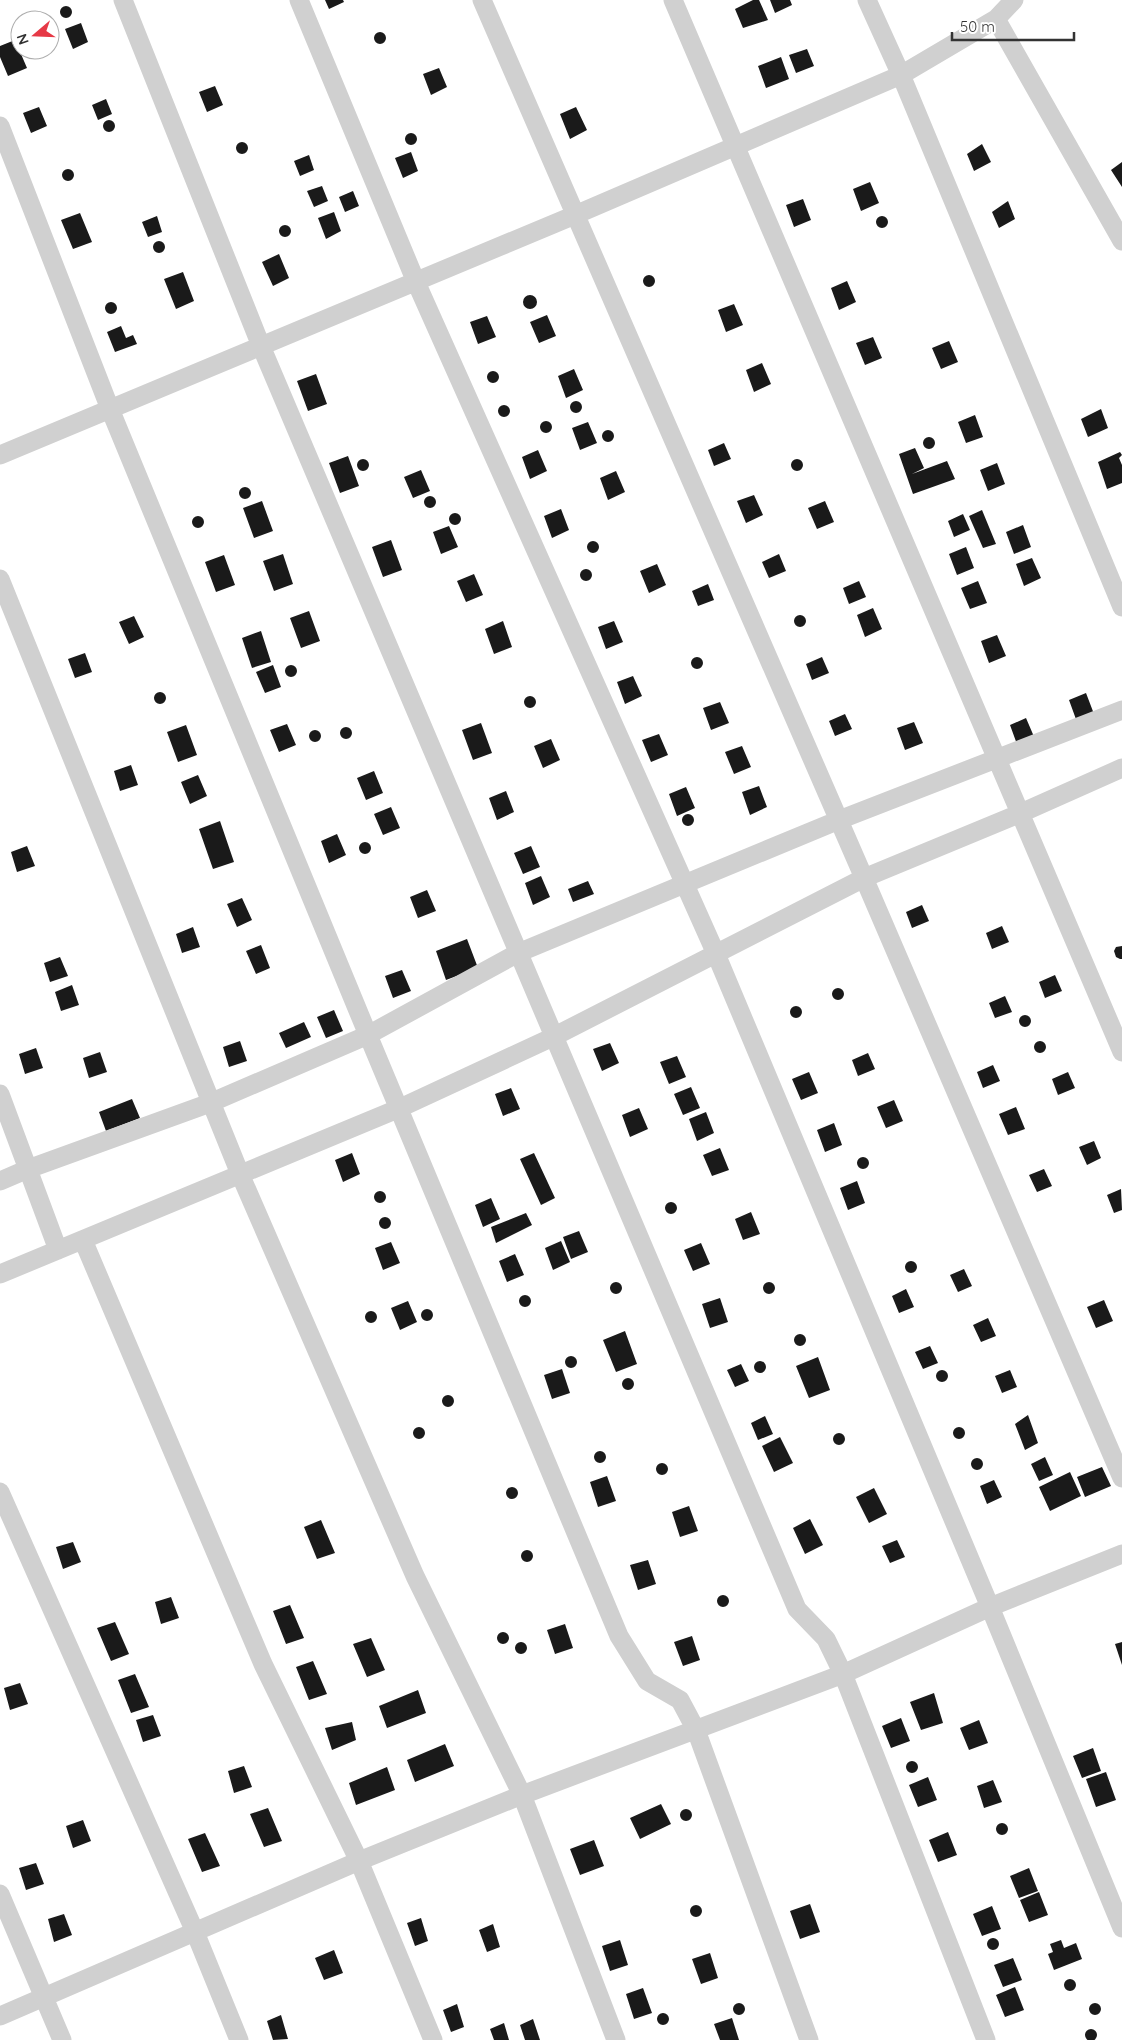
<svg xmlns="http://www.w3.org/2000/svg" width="1122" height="2040" viewBox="0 0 1122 2040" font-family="Quicksand,sans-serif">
<rect width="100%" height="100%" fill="#fff"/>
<path fill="#1a1a1a" d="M325,0H343L344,2L329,9Z
M753,0H759L768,20L743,28L735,9Z
M770,0H790L792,5L775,13Z
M60 12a6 6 0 1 1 12 0a6 6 0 1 1-12 0Z
M81,23L88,42L73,49L65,29Z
M374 38a6 6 0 1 1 12 0a6 6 0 1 1-12 0Z
M15,40L27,68L8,76L0,57V46Z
M807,49L814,66L796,73L789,55Z
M781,57L789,79L766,88L758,66Z
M439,68L447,87L431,95L423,74Z
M215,86L223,105L207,112L199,92Z
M106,99L112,114L98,120L92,105Z
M39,107L47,126L31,133L23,113Z
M576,107L587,130L570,139L560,114Z
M103 126a6 6 0 1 1 12 0a6 6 0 1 1-12 0Z
M405 139a6 6 0 1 1 12 0a6 6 0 1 1-12 0Z
M236 148a6 6 0 1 1 12 0a6 6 0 1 1-12 0Z
M982,144L991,162L974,171L967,154Z
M411,152L418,171L403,178L395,158Z
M309,155L314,170L300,176L294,161Z
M1122,162V187L1111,170Z
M62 175a6 6 0 1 1 12 0a6 6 0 1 1-12 0Z
M870,182L879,203L861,211L853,189Z
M322,186L328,201L314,207L307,191Z
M353,191L359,206L345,212L339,197Z
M803,199L811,220L794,227L786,205Z
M1008,201L1015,219L999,228L992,212Z
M334,212L341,231L326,239L318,218Z
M80,213L92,242L73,249L61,220Z
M876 222a6 6 0 1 1 12 0a6 6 0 1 1-12 0Z
M157,216L162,232L148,237L142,222Z
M279 231a6 6 0 1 1 12 0a6 6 0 1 1-12 0Z
M153 247a6 6 0 1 1 12 0a6 6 0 1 1-12 0Z
M279,254L289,278L273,286L262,262Z
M183,272L194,301L176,309L164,279Z
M643 281a6 6 0 1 1 12 0a6 6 0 1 1-12 0Z
M847,281L856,302L839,310L831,288Z
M523 302a7 7 0 1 1 14 0a7 7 0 1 1-14 0Z
M105 308a6 6 0 1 1 12 0a6 6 0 1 1-12 0Z
M734,304L743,325L726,332L718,310Z
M547,315L556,336L539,343L530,322Z
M487,316L496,337L478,344L470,322Z
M121,326L126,338L133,335L137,344L115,352L107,332Z
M873,337L882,358L865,365L856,343Z
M949,341L958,362L941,369L932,348Z
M762,363L771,384L754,392L746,370Z
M574,369L583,390L566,398L558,376Z
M487 377a6 6 0 1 1 12 0a6 6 0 1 1-12 0Z
M316,374L327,404L308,411L297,381Z
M570 407a6 6 0 1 1 12 0a6 6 0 1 1-12 0Z
M498 411a6 6 0 1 1 12 0a6 6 0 1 1-12 0Z
M1101,409L1108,428L1088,437L1081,419Z
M975,415L983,437L966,443L958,422Z
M540 427a6 6 0 1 1 12 0a6 6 0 1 1-12 0Z
M588,422L597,443L580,450L572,428Z
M602 436a6 6 0 1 1 12 0a6 6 0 1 1-12 0Z
M923 443a6 6 0 1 1 12 0a6 6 0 1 1-12 0Z
M724,443L731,459L714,466L708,450Z
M915,448L924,468L912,474L947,461L955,479L913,494L899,454Z
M538,450L547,471L530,479L522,457Z
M1120,452L1122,455L1119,458L1122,465V483L1107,489L1098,462Z
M348,456L359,486L340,493L329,463Z
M357 465a6 6 0 1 1 12 0a6 6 0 1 1-12 0Z
M791 465a6 6 0 1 1 12 0a6 6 0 1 1-12 0Z
M997,463L1005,484L988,491L980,470Z
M421,470L430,491L413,498L404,477Z
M616,471L625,492L608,500L600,478Z
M239 493a6 6 0 1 1 12 0a6 6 0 1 1-12 0Z
M754,495L763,515L746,523L737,501Z
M424 502a6 6 0 1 1 12 0a6 6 0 1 1-12 0Z
M262,501L273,531L254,538L243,508Z
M825,501L834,522L817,529L808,508Z
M561,509L569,530L552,538L544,516Z
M982,510L996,544L983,548L969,516Z
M449 519a6 6 0 1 1 12 0a6 6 0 1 1-12 0Z
M963,514L970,530L954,537L948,521Z
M192 522a6 6 0 1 1 12 0a6 6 0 1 1-12 0Z
M1023,525L1031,547L1014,554L1006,532Z
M449,526L458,547L441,554L433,532Z
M391,540L402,570L383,577L372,547Z
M587 547a6 6 0 1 1 12 0a6 6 0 1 1-12 0Z
M966,547L974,568L957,575L949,554Z
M283,554L293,584L274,591L263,561Z
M779,554L786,571L769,578L762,562Z
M224,555L235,585L216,592L205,562Z
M1032,558L1041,578L1024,586L1016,564Z
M657,564L666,585L649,593L640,571Z
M580 575a6 6 0 1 1 12 0a6 6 0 1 1-12 0Z
M474,574L483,595L466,602L457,581Z
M859,581L866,597L849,604L843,588Z
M978,581L987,603L970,609L961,588Z
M708,584L714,600L698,606L692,591Z
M873,608L882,629L865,637L857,615Z
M309,611L320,641L301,648L290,618Z
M794 621a6 6 0 1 1 12 0a6 6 0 1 1-12 0Z
M134,616L144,637L129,644L119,622Z
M503,621L512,647L494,654L485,629Z
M614,621L623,642L606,649L598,627Z
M261,631L271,662L252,668L242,638Z
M997,635L1006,656L989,663L981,641Z
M85,653L92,672L75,678L68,659Z
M691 663a6 6 0 1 1 12 0a6 6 0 1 1-12 0Z
M822,657L829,673L812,680L806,664Z
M285 671a6 6 0 1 1 12 0a6 6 0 1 1-12 0Z
M273,665L281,687L265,693L256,672Z
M633,676L642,696L625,704L617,682Z
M154 698a6 6 0 1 1 12 0a6 6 0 1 1-12 0Z
M1086,693L1094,714L1077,722L1069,700Z
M524 702a6 6 0 1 1 12 0a6 6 0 1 1-12 0Z
M720,702L729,723L711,730L703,708Z
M845,714L852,729L835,736L829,721Z
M1026,718L1035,739L1018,747L1010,725Z
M914,722L923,743L905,750L897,728Z
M481,723L492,753L473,760L462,730Z
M287,724L296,745L279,752L270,730Z
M186,725L197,755L178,762L167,732Z
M340 733a6 6 0 1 1 12 0a6 6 0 1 1-12 0Z
M309 736a6 6 0 1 1 12 0a6 6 0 1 1-12 0Z
M659,734L668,755L651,762L642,740Z
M551,739L560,760L543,768L534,746Z
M742,746L751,767L734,774L725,752Z
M131,765L138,785L120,791L114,771Z
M374,771L383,793L366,800L357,778Z
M198,775L207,796L190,804L181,782Z
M759,786L767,807L750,815L742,792Z
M686,787L695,808L677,816L669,794Z
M506,791L514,812L497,820L489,798Z
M391,807L400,828L383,835L374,814Z
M682 820a6 6 0 1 1 12 0a6 6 0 1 1-12 0Z
M220,821L234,862L213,869L199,829Z
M337,834L346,855L329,863L321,841Z
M359 848a6 6 0 1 1 12 0a6 6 0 1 1-12 0Z
M27,846L35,866L17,872L11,852Z
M531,846L540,867L523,874L514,853Z
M541,876L550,897L533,905L525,883Z
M588,881L594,894L573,902L568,889Z
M427,890L436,911L418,918L410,897Z
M242,898L252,920L237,927L227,904Z
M922,905L929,921L912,928L906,912Z
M1002,926L1009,942L992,949L986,933Z
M193,927L200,947L182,953L176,934Z
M467,939L478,968L446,980L436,951Z
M261,945L270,968L256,974L246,951Z
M1122,946V959H1120L1116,957L1114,951L1116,947Z
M60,957L68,976L50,982L44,963Z
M402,970L411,991L393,998L385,976Z
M1055,975L1062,991L1045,998L1039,982Z
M72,985L79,1005L61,1011L55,992Z
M832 994a6 6 0 1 1 12 0a6 6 0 1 1-12 0Z
M1005,996L1012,1012L995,1018L989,1003Z
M790 1012a6 6 0 1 1 12 0a6 6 0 1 1-12 0Z
M334,1010L343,1031L326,1038L317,1017Z
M1019 1021a6 6 0 1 1 12 0a6 6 0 1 1-12 0Z
M304,1022L311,1037L286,1048L279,1033Z
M1034 1047a6 6 0 1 1 12 0a6 6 0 1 1-12 0Z
M240,1041L247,1061L229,1067L223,1047Z
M610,1043L619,1063L602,1071L593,1049Z
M36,1048L43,1068L25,1074L19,1054Z
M100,1052L107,1072L89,1078L83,1058Z
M868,1053L875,1069L858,1076L852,1060Z
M677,1056L686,1077L669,1084L660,1062Z
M993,1065L1000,1081L983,1088L977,1072Z
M809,1072L818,1093L801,1100L792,1079Z
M1068,1072L1075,1088L1058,1095L1052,1079Z
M691,1087L700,1108L683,1115L674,1094Z
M511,1088L520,1109L503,1116L495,1094Z
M132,1099L140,1118L106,1131L99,1112Z
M894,1100L903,1121L886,1128L877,1107Z
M1016,1107L1025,1129L1008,1135L999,1114Z
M639,1108L648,1129L630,1137L622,1115Z
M706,1112L714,1133L697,1141L689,1119Z
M834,1123L842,1145L825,1152L817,1130Z
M1094,1141L1101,1158L1087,1165L1079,1147Z
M720,1148L729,1170L712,1176L703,1155Z
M352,1153L360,1174L343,1182L335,1160Z
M534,1153L555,1198L541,1205L520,1159Z
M857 1163a6 6 0 1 1 12 0a6 6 0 1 1-12 0Z
M1044,1169L1052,1186L1037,1192L1029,1175Z
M857,1181L865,1203L848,1210L840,1188Z
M1121,1189L1122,1210L1114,1213L1107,1195Z
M374 1197a6 6 0 1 1 12 0a6 6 0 1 1-12 0Z
M491,1198L500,1219L483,1227L475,1205Z
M665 1208a6 6 0 1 1 12 0a6 6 0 1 1-12 0Z
M751,1212L760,1234L743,1240L735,1219Z
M526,1213L532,1225L496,1243L491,1227Z
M379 1223a6 6 0 1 1 12 0a6 6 0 1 1-12 0Z
M579,1231L588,1252L571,1259L563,1237Z
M561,1241L570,1262L553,1270L545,1248Z
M391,1242L400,1263L383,1270L375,1248Z
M701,1243L710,1264L693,1271L684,1250Z
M515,1254L524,1275L507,1282L499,1261Z
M905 1267a6 6 0 1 1 12 0a6 6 0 1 1-12 0Z
M964,1269L972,1286L958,1292L950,1275Z
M763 1288a6 6 0 1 1 12 0a6 6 0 1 1-12 0Z
M610 1288a6 6 0 1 1 12 0a6 6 0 1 1-12 0Z
M906,1289L914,1307L899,1313L892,1296Z
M519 1301a6 6 0 1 1 12 0a6 6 0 1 1-12 0Z
M720,1298L728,1322L710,1328L702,1304Z
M1104,1300L1113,1321L1096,1328L1087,1307Z
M408,1301L417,1322L400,1330L391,1308Z
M421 1315a6 6 0 1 1 12 0a6 6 0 1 1-12 0Z
M365 1317a6 6 0 1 1 12 0a6 6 0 1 1-12 0Z
M988,1318L996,1336L981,1342L973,1325Z
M625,1331L637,1364L616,1372L603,1340Z
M794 1340a6 6 0 1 1 12 0a6 6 0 1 1-12 0Z
M930,1346L938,1363L923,1369L915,1352Z
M565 1362a6 6 0 1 1 12 0a6 6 0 1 1-12 0Z
M818,1357L830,1390L809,1398L796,1366Z
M754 1367a6 6 0 1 1 12 0a6 6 0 1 1-12 0Z
M741,1364L749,1381L735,1387L727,1370Z
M562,1369L570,1393L552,1399L544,1375Z
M936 1376a6 6 0 1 1 12 0a6 6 0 1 1-12 0Z
M1010,1370L1017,1387L1002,1393L995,1376Z
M622 1384a6 6 0 1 1 12 0a6 6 0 1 1-12 0Z
M442 1401a6 6 0 1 1 12 0a6 6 0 1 1-12 0Z
M1028,1415L1038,1443L1025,1450L1015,1424Z
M765,1416L773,1434L758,1440L751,1423Z
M953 1433a6 6 0 1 1 12 0a6 6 0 1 1-12 0Z
M413 1433a6 6 0 1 1 12 0a6 6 0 1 1-12 0Z
M833 1439a6 6 0 1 1 12 0a6 6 0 1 1-12 0Z
M780,1437L793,1463L774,1472L762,1446Z
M594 1457a6 6 0 1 1 12 0a6 6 0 1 1-12 0Z
M1045,1457L1053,1475L1039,1481L1031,1464Z
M971 1464a6 6 0 1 1 12 0a6 6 0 1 1-12 0Z
M656 1469a6 6 0 1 1 12 0a6 6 0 1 1-12 0Z
M1102,1467L1111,1486L1085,1497L1077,1477Z
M1070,1472L1081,1496L1050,1511L1039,1487Z
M607,1476L616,1501L598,1507L590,1482Z
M994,1480L1002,1497L987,1504L980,1486Z
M506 1493a6 6 0 1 1 12 0a6 6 0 1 1-12 0Z
M874,1488L887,1514L869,1523L856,1497Z
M689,1506L698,1531L680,1537L672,1512Z
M810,1519L823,1545L805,1554L793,1528Z
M321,1520L335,1553L317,1559L304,1527Z
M897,1540L905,1557L890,1563L882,1546Z
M73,1542L81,1562L63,1569L56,1547Z
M521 1556a6 6 0 1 1 12 0a6 6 0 1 1-12 0Z
M648,1560L656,1584L638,1590L630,1565Z
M717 1601a6 6 0 1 1 12 0a6 6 0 1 1-12 0Z
M171,1597L179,1618L161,1624L155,1602Z
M290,1605L304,1638L286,1644L273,1611Z
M115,1622L129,1654L111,1661L97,1628Z
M565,1624L573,1648L555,1654L547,1630Z
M497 1638a6 6 0 1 1 12 0a6 6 0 1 1-12 0Z
M692,1636L700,1660L683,1666L674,1642Z
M371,1638L385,1670L367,1677L353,1644Z
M515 1648a6 6 0 1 1 12 0a6 6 0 1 1-12 0Z
M1122,1642V1665L1115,1644Z
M313,1661L327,1694L309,1700L296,1667Z
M135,1674L149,1707L131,1713L118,1680Z
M20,1683L28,1704L10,1710L4,1688Z
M418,1690L426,1713L387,1728L379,1706Z
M934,1693L943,1723L921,1730L910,1702Z
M153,1715L161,1736L143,1742L136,1720Z
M901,1718L910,1741L891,1748L882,1726Z
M979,1720L988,1743L969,1750L960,1728Z
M352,1722L356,1740L332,1750L325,1728Z
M445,1744L454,1766L415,1782L407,1760Z
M1093,1748L1101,1771L1082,1778L1073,1756Z
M906 1767a6 6 0 1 1 12 0a6 6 0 1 1-12 0Z
M244,1766L252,1787L234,1793L228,1771Z
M387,1767L395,1790L356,1805L349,1783Z
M1106,1772L1116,1800L1096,1807L1086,1779Z
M928,1777L937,1800L918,1807L909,1785Z
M993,1780L1002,1802L984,1808L977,1786Z
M661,1804L671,1824L640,1839L630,1818Z
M268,1808L282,1841L264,1847L250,1814Z
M680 1815a6 6 0 1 1 12 0a6 6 0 1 1-12 0Z
M83,1820L91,1841L73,1848L66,1826Z
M996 1829a6 6 0 1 1 12 0a6 6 0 1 1-12 0Z
M948,1832L957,1855L938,1862L929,1840Z
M205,1833L220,1866L202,1872L188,1839Z
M594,1840L604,1866L580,1875L570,1849Z
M36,1863L44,1884L26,1890L19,1868Z
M1029,1868L1038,1891L1019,1898L1010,1876Z
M1039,1892L1048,1915L1029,1922L1020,1900Z
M810,1904L820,1932L800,1939L790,1911Z
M690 1911a6 6 0 1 1 12 0a6 6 0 1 1-12 0Z
M992,1906L1001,1929L982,1936L973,1914Z
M64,1914L72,1935L54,1942L48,1919Z
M421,1918L428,1941L415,1946L407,1923Z
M493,1924L500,1947L487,1952L479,1930Z
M987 1944a6 6 0 1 1 12 0a6 6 0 1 1-12 0Z
M620,1940L628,1965L610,1971L602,1946Z
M1061,1940L1064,1948L1076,1943L1082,1959L1054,1970L1048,1954L1053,1952L1050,1944Z
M334,1950L343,1973L324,1980L315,1958Z
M710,1953L718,1978L701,1984L692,1959Z
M1013,1958L1022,1980L1003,1987L994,1965Z
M1064 1985a6 6 0 1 1 12 0a6 6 0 1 1-12 0Z
M1015,1987L1024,2010L1005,2017L996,1995Z
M643,1988L652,2013L634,2019L626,1994Z
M1089 2009a6 6 0 1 1 12 0a6 6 0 1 1-12 0Z
M733 2009a6 6 0 1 1 12 0a6 6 0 1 1-12 0Z
M457,2004L464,2027L451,2032L443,2010Z
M657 2019a6 6 0 1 1 12 0a6 6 0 1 1-12 0Z
M281,2015L288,2039L273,2040L267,2021Z
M732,2018L739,2040H720L714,2024Z
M533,2019L540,2040H525L520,2025Z
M504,2023L509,2040H494L490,2029Z
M1085 2035a6 6 0 1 1 12 0a6 6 0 1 1-12 0Z"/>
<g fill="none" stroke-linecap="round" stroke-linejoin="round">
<path stroke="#d0d0d0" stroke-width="19" d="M123,0L261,346L797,1609L826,1639L843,1674L986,2040
M299,0L416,282L716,954L990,1607L1122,1928
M482,0L864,878L1122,1478
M673,0L1122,1052
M867,0L901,75L1122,607
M996,19L1122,241
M0,126L110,409L368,1035L619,1636L647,1681L680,1700L696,1730L809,2040
M0,455L575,215L901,75L996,19L1014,0
M0,579L240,1174L415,1576L522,1795L616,2040
M0,1094L58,1250
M0,1181L28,1169L210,1103L368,1035L518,953L839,820L1122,710
M83,1240L263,1664L359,1861L433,2040
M0,1274L400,1108L553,1037L864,878L1021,813L1122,768
M0,1492L195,1932L239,2040
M0,1894L62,2040
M0,2016L359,1861L522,1795L843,1674L990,1607L1122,1554"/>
</g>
<g transform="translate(35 35) rotate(251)"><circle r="24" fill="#ffffff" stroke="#adadad"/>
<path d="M0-4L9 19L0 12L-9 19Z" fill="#e63946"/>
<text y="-8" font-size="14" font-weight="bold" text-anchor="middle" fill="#333333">N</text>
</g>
<path d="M952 32v8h122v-8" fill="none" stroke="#333333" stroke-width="2.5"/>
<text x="960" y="32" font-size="15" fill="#333333" stroke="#ffffff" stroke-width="4" paint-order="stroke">50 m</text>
</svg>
